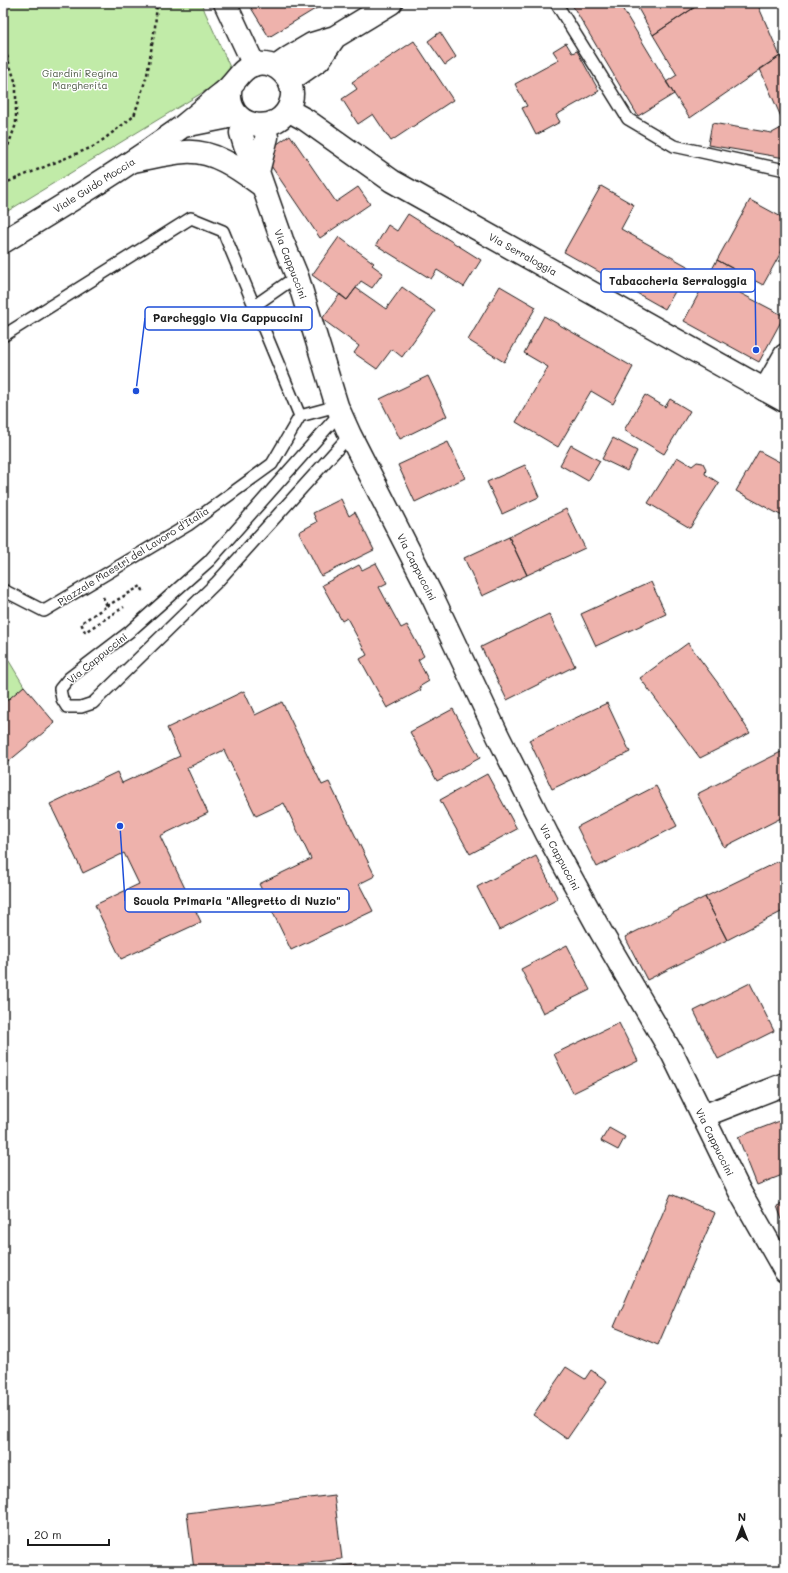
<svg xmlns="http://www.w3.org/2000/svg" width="788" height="1573" viewBox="0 0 788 1573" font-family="Mali,sans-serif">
<rect width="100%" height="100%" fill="#fff"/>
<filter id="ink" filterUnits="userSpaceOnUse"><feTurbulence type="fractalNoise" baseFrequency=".025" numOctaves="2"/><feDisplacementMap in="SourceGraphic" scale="8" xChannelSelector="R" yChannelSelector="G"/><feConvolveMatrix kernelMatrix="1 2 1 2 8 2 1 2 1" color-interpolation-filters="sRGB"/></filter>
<g filter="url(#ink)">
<path fill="#c1eba8" stroke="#6e8462" d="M3,3H201L233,74L3,214Z
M3,651L24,686L3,704Z"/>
<path fill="#eeb2ac" stroke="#1c1c1c" d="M248,3H325L269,37Z
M571,3H619L674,94L638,116Z
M635,3H701L653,35Z
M701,3H757L780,56L690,118L666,82L677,75L653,35Z
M440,32L456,57L445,65L428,41Z
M414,41L453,100L391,141L373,114L358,124L342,99L357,89L352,82Z
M566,43L572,53L577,51L599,91L556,115L560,122L536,135L522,108L527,106L515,84L559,60L553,51Z
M780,56L785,67V158L708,145L712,123L772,133L785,126L760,69Z
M290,135L336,202L358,187L370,204L320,238L263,154Z
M601,186L634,205L621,229L689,267L665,309L564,252Z
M750,200L785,219V245L763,285L717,260Z
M408,214L481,260L464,287L437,270L431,279L376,245L388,225L397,231Z
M339,237L374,263L372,265L383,273L372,288L361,281L347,300L312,275Z
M717,260L748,277L740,293L784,316L759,362L684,321Z
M500,286L536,307L504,362L468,340Z
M402,287L435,311L402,357L392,349L377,369L354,353L359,346L322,319L340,294L347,300L356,288L386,309Z
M544,316L633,367L613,404L591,391L558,447L516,422L548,367L524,353Z
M428,376L447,416L400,439L380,399Z
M645,395L665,407L670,399L690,411L664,454L624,430Z
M613,438L637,451L627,471L602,459Z
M448,442L465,478L415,502L398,465Z
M571,445L600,461L588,481L560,465Z
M759,451L785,465L784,517L736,491Z
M677,457L692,466L697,462L703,463L706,469L705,474L719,483L690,528L648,503Z
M525,465L539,497L502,514L487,482Z
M341,499L349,516L355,512L374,550L321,576L299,532L317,522L313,513Z
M566,509L585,548L527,575L509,537Z
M509,537L527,575L482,596L464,558Z
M376,563L387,583L379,587L401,628L407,625L424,656L418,660L429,681L419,687L421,690L387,708L360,659L367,655L347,618L342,621L322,585L359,565L362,570Z
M651,582L666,614L596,646L581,614Z
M549,614L575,666L507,700L481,647Z
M688,643L723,690L750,733L700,758L640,678Z
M24,686L55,723L3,766V704Z
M244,691L255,715L282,702L322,785L329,782L375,876L359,884L373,911L291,950L259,884L311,859L284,803L256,816L224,750L187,768L208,813L160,836L201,922L121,959L95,905L139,884L124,853L83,873L50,804L117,772L122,783L180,756L167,728Z
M607,703L630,752L552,789L529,740Z
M453,709L480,758L437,781L410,732Z
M785,750V816L724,847L697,794Z
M487,774L517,829L470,854L440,800Z
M656,786L677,826L597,867L577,827Z
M536,856L558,899L499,930L477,887Z
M785,858V910L727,940L705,897Z
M705,897L727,940L647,980L625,937Z
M567,945L590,990L543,1013L521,969Z
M750,983L774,1031L718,1059L694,1011Z
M619,1023L638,1061L573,1093L554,1054Z
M785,1119V1174L757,1185L738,1137Z
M609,1128L625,1137L618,1150L601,1141Z
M671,1194L715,1213L658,1345L614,1327Z
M785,1203V1225H784L777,1206Z
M566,1367L585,1379L591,1370L607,1381L567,1439L533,1415Z
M334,1495L342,1559L249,1570H194L187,1513Z
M357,1564L358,1570H313Z"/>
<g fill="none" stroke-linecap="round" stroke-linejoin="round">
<defs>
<path id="lane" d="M556,3L628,119L674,146L785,170
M254,306L297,276
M3,336L191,218L223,231L300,416
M340,413L209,561L129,632L69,678L60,689L62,699L67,707H81L93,703L217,582L350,435
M3,590L44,611L188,525L272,464L300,416L337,406"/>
<path id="street" d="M225,3L254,65
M244,121L241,133L245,146L258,172L282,240L297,276L337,406L350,435L433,598L498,736L547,834L601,932L673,1055L740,1192L785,1271
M133,161C150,158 168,153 185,152C214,150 239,169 261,185
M258,172L267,137L263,125
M765,390L785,355
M703,1116L785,1084"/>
<path id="secondary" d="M276,67L290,57L312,44L335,37L391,3
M289,81L319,60L335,37
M288,110L306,120L392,181L785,401
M184,126L224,118L234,112
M3,242C51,213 99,184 146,152C158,143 171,135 183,126C194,117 205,108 215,99C221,94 227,90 231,85C239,77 242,69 253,65C275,58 297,80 291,101C282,139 221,130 231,85"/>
</defs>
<use href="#lane" stroke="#1c1c1c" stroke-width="14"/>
<use href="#street" stroke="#1c1c1c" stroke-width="25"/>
<use href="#secondary" stroke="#1c1c1c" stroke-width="25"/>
<path stroke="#1c1c1c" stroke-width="2.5" stroke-dasharray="3 3" stroke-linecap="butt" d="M3,44L16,84V124L3,160
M3,184L95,146L134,116L147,75L155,27L157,3
M103,597L107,606L81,623L85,632L124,607
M107,606L141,586L144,593"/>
<use href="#lane" stroke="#fff" stroke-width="11"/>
<use href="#street" stroke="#fff" stroke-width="22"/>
<use href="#secondary" stroke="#fff" stroke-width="22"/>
</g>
</g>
<g text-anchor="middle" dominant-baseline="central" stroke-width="3" stroke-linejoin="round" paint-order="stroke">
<g font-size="10" fill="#4e5a46" stroke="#fff">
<text x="80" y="73">Giardini Regina<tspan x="80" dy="12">Margherita</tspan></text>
</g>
<g font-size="10" fill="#1c1c1c" stroke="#fff">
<text transform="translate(94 185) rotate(-32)">Viale Guido Moccia</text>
<text transform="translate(523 254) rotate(29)">Via Serraloggia</text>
<text transform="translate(291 264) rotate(69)">Via Cappuccini</text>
<text transform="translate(133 556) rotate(-32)">Piazzale Maestri del Lavoro d'Italia</text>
<text transform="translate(417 567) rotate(63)">Via Cappuccini</text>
<text transform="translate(97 658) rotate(-39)">Via Cappuccini</text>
<text transform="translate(560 857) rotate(62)">Via Cappuccini</text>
<text transform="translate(715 1142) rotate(64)">Via Cappuccini</text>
</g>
</g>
<path fill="none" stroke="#1d4ed8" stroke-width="1.5" d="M756 350L755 281M136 391L145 318M120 826L125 901"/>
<g fill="#1d4ed8" stroke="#fff" stroke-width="1.5">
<circle cx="756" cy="350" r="4"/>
<circle cx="136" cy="391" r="4"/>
<circle cx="120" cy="826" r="4"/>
</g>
<g fill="#fff" stroke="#1d4ed8" stroke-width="1.5">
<rect x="601" y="269" width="154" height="23" rx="4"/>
<rect x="145" y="307" width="167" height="23" rx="4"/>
<rect x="125" y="889" width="224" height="23" rx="4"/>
</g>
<g font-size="11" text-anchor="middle" font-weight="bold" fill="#1c1c1c">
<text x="678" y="285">Tabaccheria Serraloggia</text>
<text x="228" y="322">Parcheggio Via Cappuccini</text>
<text x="237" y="905">Scuola Primaria "Allegretto di Nuzio"</text>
</g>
<rect width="788" height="1573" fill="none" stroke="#fff" stroke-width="16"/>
<rect x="8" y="8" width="772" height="1557" fill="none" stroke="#1c1c1c" stroke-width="1.5" filter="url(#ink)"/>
<g transform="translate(742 1527)" stroke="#ffffff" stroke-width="3" paint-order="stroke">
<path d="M0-3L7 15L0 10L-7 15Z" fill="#1c1c1c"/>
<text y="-6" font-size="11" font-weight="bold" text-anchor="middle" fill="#1c1c1c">N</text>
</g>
<path d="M28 1539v6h81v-6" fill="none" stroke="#1c1c1c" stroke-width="2"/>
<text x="34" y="1539" font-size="12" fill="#1c1c1c" stroke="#ffffff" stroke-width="3" paint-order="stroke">20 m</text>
</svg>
